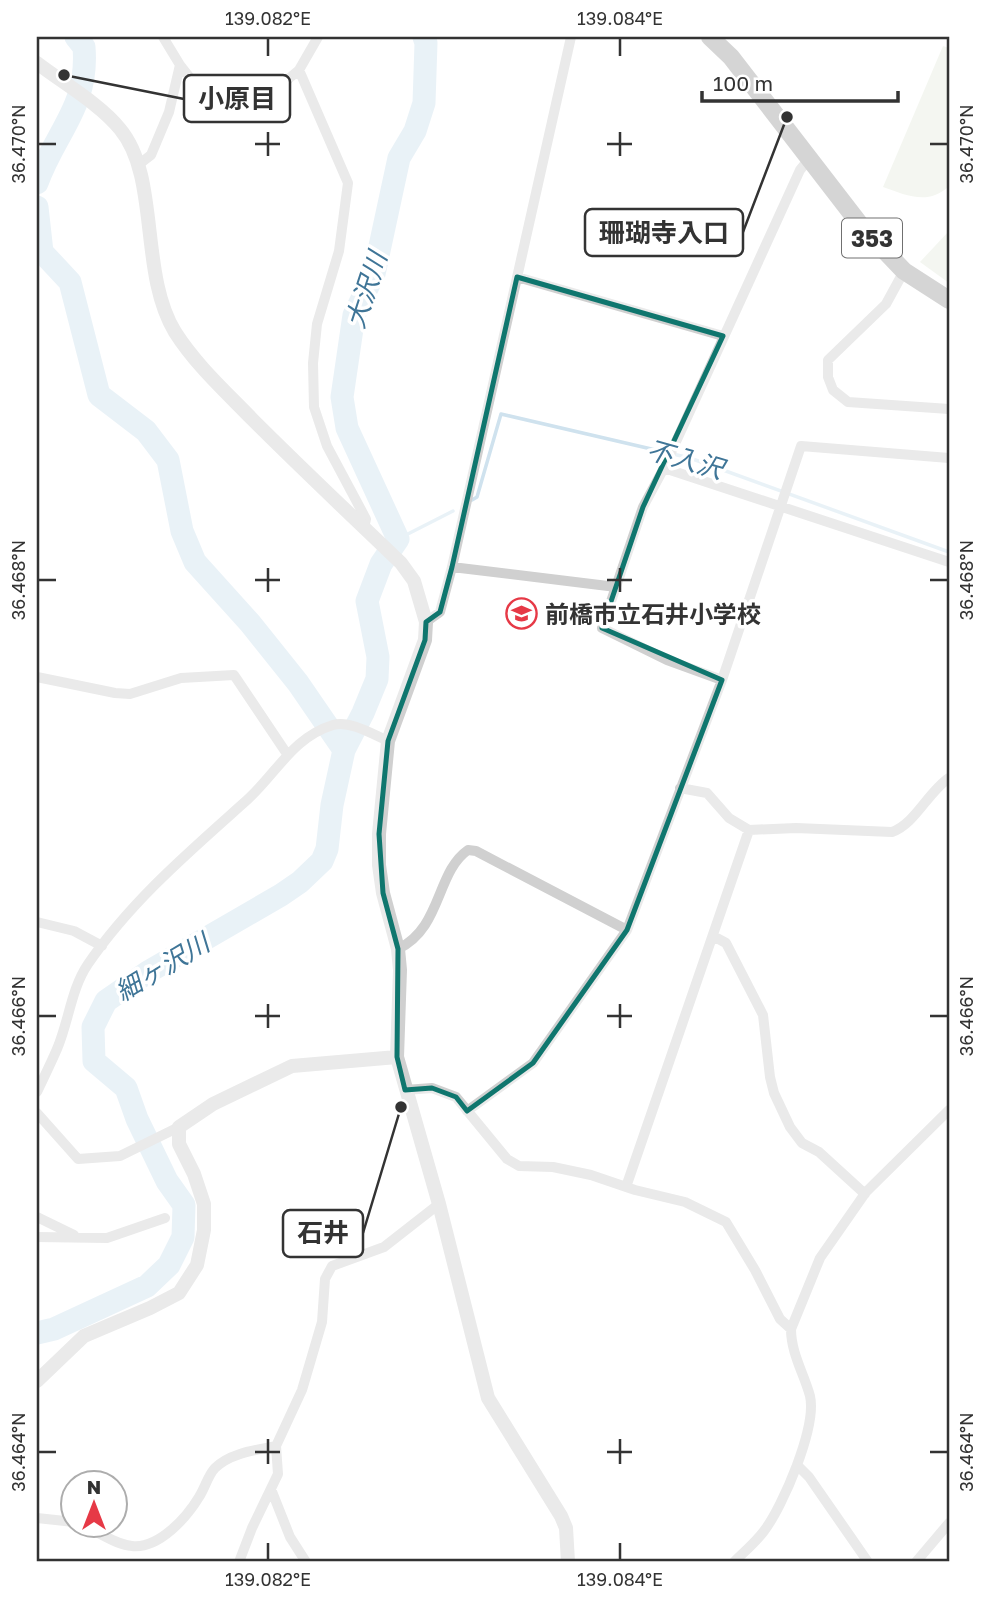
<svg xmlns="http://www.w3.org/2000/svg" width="986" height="1599" viewBox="0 0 986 1599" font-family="'Golos Text','Noto Sans JP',sans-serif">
<rect width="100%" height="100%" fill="#fff"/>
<path fill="#e6ecdf" d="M943,46L949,48V186C928,206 906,195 883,187Z
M949,231V283L920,262Z"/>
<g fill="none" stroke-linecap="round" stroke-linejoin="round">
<path stroke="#cfe2ee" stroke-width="3.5" d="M472,500L477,497L501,414L690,458L949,552
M398,539L453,511"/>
<path stroke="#cfe2ee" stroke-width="23" d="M37,183C55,132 89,107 84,47L76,37
M37,207L42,252L70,282L99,395L146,431L168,460L182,531L195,562L250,623L298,683L344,750
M37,1333L54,1329L147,1286L169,1265L183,1237L184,1205L167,1181L137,1119L126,1088L94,1061L93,1027L106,1001L148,972L281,895L300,882L322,861L327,849L332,805L344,750L363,713L377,679L378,657L367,601L381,564L398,539L347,428L342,397L354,315L374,274L399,158L415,131L424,103L426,43L424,37"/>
<path stroke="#d0d0d0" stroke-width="10" d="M163,37L180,65L195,84L243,102L256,101L275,90L299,70L318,37
M299,70L348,183L339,251L317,324L313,363L314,407L327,446L366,519L364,528
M138,165L151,155L169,112L180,65
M904,271L886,304L828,360V377L833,390L848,402L949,409
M517,277L723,336
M664,468L949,562
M452,567L616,587
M426,622L440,612L452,567L571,37
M37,677L115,693L130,694L181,678L234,675L287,754
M722,680L667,660L602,628L643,507L664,468L800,170L809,159
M680,788L707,793L729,818L749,830L796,828L892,832C915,824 928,792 949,778
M37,922L74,931L102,946
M713,936L726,943L763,1015L770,1077L774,1093L790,1127L802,1143L819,1152L865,1194
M398,949C442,928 436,872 468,850L476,851L627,930
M405,1090L432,1088L456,1097L507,1159L519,1166L553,1167L591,1175L635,1190L685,1202L726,1222L755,1270L780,1319L791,1329
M37,1092C44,1077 51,1063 57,1049C69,1021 71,989 88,964C131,901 190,851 247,800C276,774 293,737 333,725C350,720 374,735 388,741
M467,1111L533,1063L627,930L722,680L801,446L949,458
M37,1113L78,1159L120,1156L179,1127
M626,1187L749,830
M37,1217L74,1235
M37,1237L107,1238L165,1218
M797,1465L809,1477L868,1562
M271,1489L290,1537L306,1562
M37,1518L74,1522
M82,1526C99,1531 115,1545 132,1546C159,1549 187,1517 199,1497C205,1488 208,1475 215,1468C230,1453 256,1450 276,1446
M239,1562L252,1528L278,1474L276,1446L302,1390L322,1322L325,1279L332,1266L384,1247L439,1204
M734,1562C744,1552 756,1542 764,1531C783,1506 817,1427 810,1396C804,1374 791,1353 791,1329L820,1258L866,1192L949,1110
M916,1562L949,1523"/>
<path stroke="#d0d0d0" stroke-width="14" d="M37,63C63,83 100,104 120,129C160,177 139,273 175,332C196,365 225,391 252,419C301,468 351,515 401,563L414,581L426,622L425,640L388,741L379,834V865L383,893L398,949L400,970L397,1057L439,1204L488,1398L561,1516L566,1528L568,1562
M37,1381L84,1336L150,1308L179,1293L197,1265L204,1230V1204L194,1174L179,1144V1127L213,1104L292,1066L397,1057"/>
<path stroke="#a2a2a2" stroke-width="18" d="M710,37L731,57L862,227L904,271L949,300"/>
</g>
<path d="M0 0H986V1599H0ZM517,277L723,336L643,507L602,628L722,680L627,930L533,1063L467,1111L456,1097L432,1088L405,1090L397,1057L398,949L383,893L379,834L388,741L425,640L426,622L440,612L452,567Z" fill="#fff" fill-opacity=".55" fill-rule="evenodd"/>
<path fill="none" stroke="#0f766e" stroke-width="5" stroke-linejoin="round" d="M517,277L723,336L643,507L602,628L722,680L627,930L533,1063L467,1111L456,1097L432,1088L405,1090L397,1057L398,949L383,893L379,834L388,741L425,640L426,622L440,612L452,567Z"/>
<path fill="none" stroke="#333" stroke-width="2.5" d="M268,38V56M620,38V56M268,132V156M620,132V156M38,144H56M255,144H280M607,144H632M930,144H948M268,568V592M620,568V592M38,580H56M255,580H280M607,580H632M930,580H948M268,1004V1028M620,1004V1028M38,1016H56M255,1016H280M607,1016H632M930,1016H948M268,1439V1464M620,1439V1464M38,1452H56M255,1452H280M607,1452H632M930,1452H948M268,1543V1560M620,1543V1560"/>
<defs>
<symbol id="school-ring" viewBox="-11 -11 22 22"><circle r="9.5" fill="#fff" stroke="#e63946" stroke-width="1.5"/><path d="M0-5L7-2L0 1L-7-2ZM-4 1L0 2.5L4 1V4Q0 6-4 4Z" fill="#e63946"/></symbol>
</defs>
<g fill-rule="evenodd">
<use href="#school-ring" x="504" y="596" width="35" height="35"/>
</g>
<g text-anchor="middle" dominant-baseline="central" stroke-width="7" stroke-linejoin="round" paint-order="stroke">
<rect fill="#fff" stroke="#707070" stroke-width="2" x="842" y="218.5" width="60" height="39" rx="5"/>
<g font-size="23" font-weight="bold" fill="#333">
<text x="872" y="238">353</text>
</g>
<g font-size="24" font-weight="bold" fill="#333" stroke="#fff" text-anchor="start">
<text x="545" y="613">前橋市立石井小学校</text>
</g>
<g font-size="26" font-style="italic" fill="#3f7597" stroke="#fff">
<text transform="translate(366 290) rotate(-72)">大沢川</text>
<text transform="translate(685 459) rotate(16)">不入沢</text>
<text transform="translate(162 967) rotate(-31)">細ヶ沢川</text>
</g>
</g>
<path fill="none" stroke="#333" stroke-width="2.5" d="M64 75L184 99M787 117L743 232M401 1107L363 1233"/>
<g fill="#333" stroke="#fff" stroke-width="2.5">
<circle cx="64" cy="75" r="7"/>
<circle cx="787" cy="117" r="7"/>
<circle cx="401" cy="1107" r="7"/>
</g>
<g fill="#fff" stroke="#333" stroke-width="2.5">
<rect x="184" y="75" width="106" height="47" rx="7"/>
<rect x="585" y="209" width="158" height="47" rx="7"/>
<rect x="283" y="1210" width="80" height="47" rx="7"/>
</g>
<g font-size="26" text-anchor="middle" font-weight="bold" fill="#333">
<text x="237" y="108">小原目</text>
<text x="664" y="242">珊瑚寺入口</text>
<text x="323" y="1242">石井</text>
</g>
<rect width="986" height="1599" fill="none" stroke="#ffffff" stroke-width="77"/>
<g transform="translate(94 1504)"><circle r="33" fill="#ffffff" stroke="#adadad" stroke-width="2"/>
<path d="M0-5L12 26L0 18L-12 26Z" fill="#e63946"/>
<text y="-10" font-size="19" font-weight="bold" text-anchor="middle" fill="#333333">N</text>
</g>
<path d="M702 91v10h196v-10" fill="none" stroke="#333333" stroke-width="3.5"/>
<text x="713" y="91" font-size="21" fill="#333333" stroke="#ffffff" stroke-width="5" paint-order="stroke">100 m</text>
<rect x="38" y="38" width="910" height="1522" fill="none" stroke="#333" stroke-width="2.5"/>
<g font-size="18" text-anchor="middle" fill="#333">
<text x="268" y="25">139.082°E</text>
<text x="620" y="25">139.084°E</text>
<text transform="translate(19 144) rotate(-90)" y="6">36.470°N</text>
<text transform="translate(967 144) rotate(-90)" y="6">36.470°N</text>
<text transform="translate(19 580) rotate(-90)" y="6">36.468°N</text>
<text transform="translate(967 580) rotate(-90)" y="6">36.468°N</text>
<text transform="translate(19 1016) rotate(-90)" y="6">36.466°N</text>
<text transform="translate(967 1016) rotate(-90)" y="6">36.466°N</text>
<text transform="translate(19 1452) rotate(-90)" y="6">36.464°N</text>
<text transform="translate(967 1452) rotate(-90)" y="6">36.464°N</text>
<text x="268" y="1586">139.082°E</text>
<text x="620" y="1586">139.084°E</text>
</g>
</svg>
